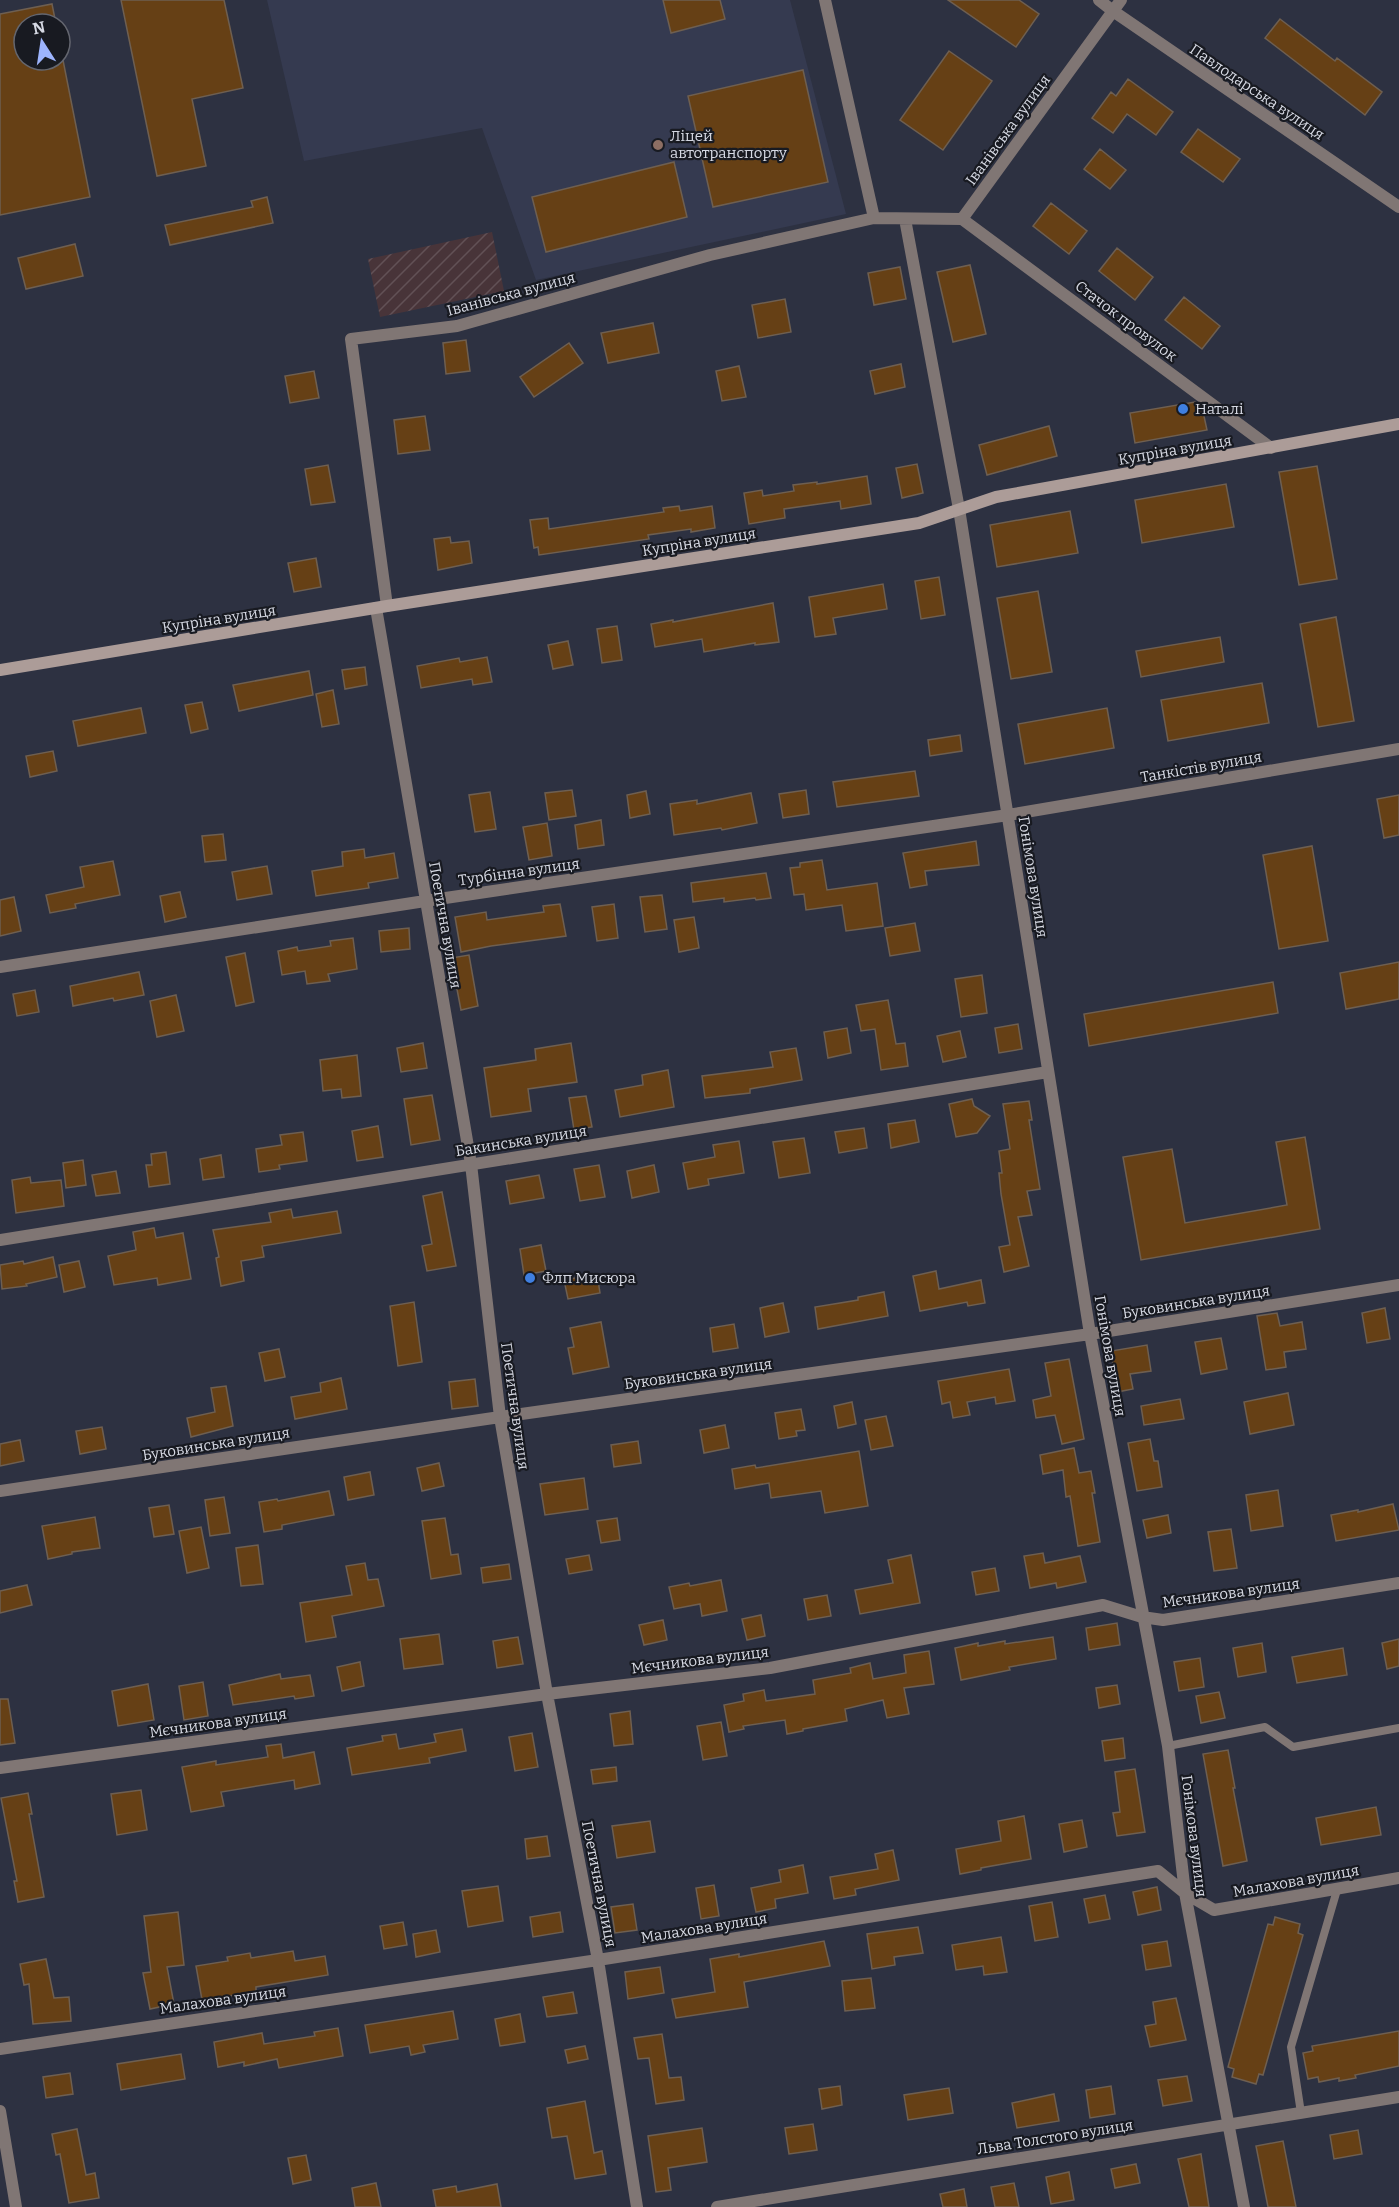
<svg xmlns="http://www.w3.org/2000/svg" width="1399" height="2207" viewBox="0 0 1399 2207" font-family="Bitter,serif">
<defs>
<pattern id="industrial-furrows" width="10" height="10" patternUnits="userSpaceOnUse" patternTransform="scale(1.5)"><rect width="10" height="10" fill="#483439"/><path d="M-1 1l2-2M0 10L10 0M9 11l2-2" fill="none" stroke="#625156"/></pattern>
</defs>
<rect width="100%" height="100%" fill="#2d3141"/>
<path fill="#353a50" d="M267,0H790L846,214L536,280L482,128L304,161Z"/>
<path fill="url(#industrial-furrows)" d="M492,232L504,291L380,317L368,259Z"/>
<path fill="#664015" stroke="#6e5f51" stroke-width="1.5" d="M121,0H224L243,88L192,99L206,166L157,176Z
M663,0H720L725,19L671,33Z
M948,0H1019L1039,14L1016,47Z
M52,4L56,24H24V60H63L90,197L0,215V14Z
M1280,19L1335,61L1337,58L1382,92L1365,115L1265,38Z
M949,51L992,81L943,150L900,120Z
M803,70L828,182L713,207L688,96Z
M1128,79L1173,112L1156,135L1127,114L1113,133L1092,118L1111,92L1116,96Z
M1198,129L1240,159L1223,182L1181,152Z
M1100,149L1126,170L1110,189L1084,169Z
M674,162L687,217L546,252L532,197Z
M267,197L273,223L170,245L165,225L253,207L251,201Z
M1051,203L1087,231L1069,254L1033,226Z
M75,244L83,276L26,289L18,258Z
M1117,248L1153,277L1135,300L1099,271Z
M970,265L986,334L953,342L937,272Z
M900,267L906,299L874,305L868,273Z
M1184,297L1220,326L1202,349L1165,320Z
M785,299L791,332L758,338L752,305Z
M653,323L659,353L608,363L601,333Z
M466,340L470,371L446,374L443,343Z
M569,343L583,363L534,397L520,377Z
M901,364L905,387L875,394L870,371Z
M739,366L746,397L722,401L716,371Z
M314,371L319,398L290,403L285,376Z
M1195,402L1202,407L1207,430L1135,443L1130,413Z
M425,416L430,450L398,454L394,420Z
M1049,426L1057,456L987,475L979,445Z
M917,464L923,493L902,498L896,468Z
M328,465L335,502L311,505L305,469Z
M1317,466L1337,579L1299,585L1279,472Z
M867,476L871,504L841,509L840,501L784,509L785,518L749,524L744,493L762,490L763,496L794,491L793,485L817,482V484Z
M1226,484L1234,527L1142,543L1135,500Z
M679,506L680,511L712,506L715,528L691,532V529L648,535L649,539L539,555L538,547L534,548L530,520L548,518L549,529L664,512L663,508Z
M1070,511L1078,553L997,567L990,525Z
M450,537L451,543L469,541L472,563L438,570L434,539Z
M316,558L321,587L294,592L288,563Z
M939,577L945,615L921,619L915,581Z
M883,584L887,609L833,618L836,634L815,637L809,597Z
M1038,591L1052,672L1011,679L997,598Z
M773,603L779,642L755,645V643L704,652L702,639L655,647L651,624L673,620V622Z
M1336,617L1354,721L1318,727L1300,624Z
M617,626L622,660L602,663L597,629Z
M1220,637L1224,662L1141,677L1136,651Z
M568,641L573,665L553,669L548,645Z
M487,657L492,682L473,685L472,679L421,688L417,666L459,658L460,662Z
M365,667L367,685L345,689L342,670Z
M309,671L313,695L239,711L233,685Z
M1262,683L1269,723L1168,741L1161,700Z
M333,690L339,724L322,727L316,694Z
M202,702L208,729L191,733L185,705Z
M141,708L146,733L78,746L73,721Z
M1107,708L1114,748L1025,764L1018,724Z
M960,735L962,751L930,756L928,740Z
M53,751L57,771L30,777L26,756Z
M915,771L919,796L837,807L833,782Z
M572,790L576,816L549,820L545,793Z
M806,790L809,814L783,818L779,794Z
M646,791L650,814L630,818L627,795Z
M490,792L496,829L475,832L469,795Z
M751,793L757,823L722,830L721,828L674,835L670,804L697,800V804Z
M1399,795V835L1384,838L1377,799Z
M601,820L604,845L578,849L575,825Z
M547,823L552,856L529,860L523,827Z
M223,834L226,860L205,862L202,836Z
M976,841L979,865L925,871L927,885L910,888L903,853Z
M1312,846L1328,941L1279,949L1263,855Z
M364,849L365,858L394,853L398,878L368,883L369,888L316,896L312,871L343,866L342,852Z
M822,860L827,890L877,883L883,926L846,931L842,905L806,910L804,894L794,895L790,868L800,867V863Z
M113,861L120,895L75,904L76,908L50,913L46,895L84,887L80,867Z
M267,866L272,894L237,900L232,872Z
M766,873L771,898L756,900L755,898L724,902V898L693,902L691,883Z
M180,892L186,917L165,922L160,896Z
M662,895L667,929L645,932L640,897Z
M14,897L21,931L0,936V900Z
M560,904L566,936L491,946L461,952L455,917L486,912L487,920L544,912L543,906Z
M614,904L618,938L597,941L592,907Z
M694,917L699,948L679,952L674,920Z
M915,923L920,951L890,956L885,928Z
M409,928L410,949L381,952L379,931Z
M353,938L357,969L328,974L330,981L307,984L305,971L282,975L278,951L297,947L298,951L331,946L330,941Z
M245,953L254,1002L236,1006L226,957Z
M469,955L478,1006L461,1010L451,958Z
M1399,962V999L1346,1009L1340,973Z
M139,972L144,995L114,1001L113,998L73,1006L70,986Z
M982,975L987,1013L961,1017L955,979Z
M1273,982L1278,1013L1089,1046L1084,1014Z
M35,990L39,1012L17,1016L13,994Z
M176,995L184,1031L157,1037L150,1001Z
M888,1000L896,1044L905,1043L908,1066L881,1070L875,1029L861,1031L856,1005Z
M1018,1024L1022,1049L999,1053L995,1028Z
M847,1028L851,1053L828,1058L824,1032Z
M960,1031L966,1057L943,1062L937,1036Z
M423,1043L427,1068L401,1072L397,1048Z
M571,1043L577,1082L528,1089L531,1111L491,1117L484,1068L536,1060L535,1049Z
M796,1048L802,1080L750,1089V1093L705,1098L702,1076L773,1067L770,1052Z
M357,1055L361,1096L342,1098L341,1089L323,1091L320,1060Z
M668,1070L674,1107L620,1117L615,1090L643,1085L642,1075Z
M432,1095L440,1140L411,1145L404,1099Z
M586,1096L592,1127L574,1130L569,1098Z
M972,1099L974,1106L990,1116L977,1133L956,1137L949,1104Z
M1029,1101L1032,1120H1029L1040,1189L1027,1191L1032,1215L1018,1217L1029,1266L1004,1272L999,1247L1010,1245L1001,1194L999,1173H1002L999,1151L1010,1149L1003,1104Z
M915,1120L919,1142L891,1148L888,1124Z
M378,1126L383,1157L357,1161L352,1131Z
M864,1128L867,1148L839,1153L835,1132Z
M303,1132L307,1161L279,1165L280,1169L259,1172L256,1149L282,1145L280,1135Z
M1305,1137L1320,1229L1141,1260L1123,1157L1172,1149L1185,1223L1287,1205L1276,1142Z
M804,1138L810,1173L779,1178L773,1142Z
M739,1141L744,1173L708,1179L709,1185L688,1189L683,1163L715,1157L713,1145Z
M166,1152L170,1184L149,1187L146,1165H152L151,1154Z
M221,1155L224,1177L203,1180L200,1159Z
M83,1160L86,1185L66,1188L63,1163Z
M599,1165L605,1197L580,1201L574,1169Z
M654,1165L659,1192L632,1198L627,1171Z
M116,1171L120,1193L96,1196L92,1175Z
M539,1175L544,1198L510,1204L506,1181Z
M30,1177L31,1183L61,1180L64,1206L16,1213L12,1180Z
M442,1192L456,1266L427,1271L422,1246L432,1244L423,1196Z
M291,1209L293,1218L337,1211L341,1233L262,1246L264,1257L241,1261L244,1281L221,1286L216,1258L219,1257L213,1230L271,1222L269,1213Z
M154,1228L156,1238L183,1233L191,1279L158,1285L157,1278L114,1285L108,1256L136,1250L133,1232Z
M541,1245L546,1271L524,1275L520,1249Z
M53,1257L57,1277L26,1284L27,1286L2,1289L0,1265L23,1261L24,1264Z
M79,1261L85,1287L64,1292L59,1265Z
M936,1271L939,1289L981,1280L985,1303L968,1306L967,1302L920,1311L913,1276Z
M597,1274L600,1293L568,1299L564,1280Z
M884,1292L888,1316L818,1329L815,1307L858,1300V1297Z
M414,1302L422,1362L398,1366L390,1306Z
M783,1303L789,1332L765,1337L760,1308Z
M1385,1308L1390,1339L1367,1343L1362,1313Z
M1277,1313L1280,1326L1302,1322L1306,1349L1284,1352L1286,1367L1266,1370L1257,1316Z
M601,1322L609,1367L573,1374L568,1348L574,1347L570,1328Z
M734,1324L738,1348L713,1352L710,1328Z
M1221,1338L1227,1369L1201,1374L1195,1342Z
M1147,1345L1151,1371L1130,1374L1133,1389L1117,1392L1111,1351Z
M279,1349L285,1377L265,1381L259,1353Z
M1069,1359L1084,1439L1062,1444L1055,1415L1036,1418L1033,1400L1051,1396L1045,1363Z
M1009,1369L1015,1401L996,1404L995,1397L967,1402L970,1415L953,1418L950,1402L942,1404L938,1381Z
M341,1378L347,1409L295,1419L291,1397L321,1392L320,1383Z
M475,1379L478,1406L452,1409L449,1382Z
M226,1386L233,1426L191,1437L187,1418L215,1412L211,1388Z
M1288,1393L1294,1425L1250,1434L1244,1402Z
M1180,1399L1184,1419L1144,1425L1141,1406Z
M852,1402L856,1424L838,1428L834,1406Z
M801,1409L805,1430L796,1431L797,1436L779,1439L775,1413Z
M886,1416L893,1446L871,1450L865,1420Z
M725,1425L729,1448L704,1453L700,1430Z
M102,1427L106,1449L80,1454L76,1431Z
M1150,1439L1154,1461H1158L1162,1487L1137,1491L1128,1443Z
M20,1440L24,1461L0,1466V1444Z
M638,1441L641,1463L614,1467L611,1445Z
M1074,1448L1079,1473L1091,1471L1095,1493H1092L1100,1542L1078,1546L1070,1496L1066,1497L1063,1470L1043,1474L1040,1455Z
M859,1451L868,1506L825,1513L821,1491L771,1498L769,1483L735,1489L732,1469L755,1465L756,1468Z
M439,1463L444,1486L422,1491L417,1468Z
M370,1472L374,1495L348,1500L344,1477Z
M584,1478L588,1509L545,1515L540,1484Z
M1278,1490L1283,1526L1251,1531L1246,1495Z
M329,1491L334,1515L282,1525V1529L264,1532L259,1502L277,1499L278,1501Z
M224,1497L230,1533L210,1536L205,1500Z
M1393,1504L1399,1530L1336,1541L1331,1515L1358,1510V1512Z
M169,1505L174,1534L154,1537L149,1508Z
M1168,1515L1171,1533L1147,1538L1143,1520Z
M95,1517L100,1548L72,1552V1554L48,1559L42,1526Z
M445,1518L451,1555L458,1554L461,1574L431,1579L422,1521Z
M617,1518L620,1540L601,1543L597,1521Z
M201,1527L209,1568L187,1573L179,1531Z
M1231,1529L1237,1568L1214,1571L1208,1532Z
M258,1545L263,1584L241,1586L236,1548Z
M1043,1553L1045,1563L1080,1556L1086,1582L1057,1588L1056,1583L1030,1588L1024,1556Z
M589,1555L592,1570L569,1574L566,1559Z
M911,1555L920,1603L860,1614L855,1590L893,1583L888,1560Z
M365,1563L368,1580L378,1579L384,1606L332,1616L336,1637L306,1642L300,1603L352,1595L346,1566Z
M509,1564L511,1579L483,1583L481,1568Z
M995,1568L999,1591L976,1595L972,1572Z
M721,1580L727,1611L702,1616L700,1604L674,1609L669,1587L689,1583L690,1586Z
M27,1585L32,1605L0,1613V1591Z
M827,1595L831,1616L808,1620L804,1599Z
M761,1615L765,1636L747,1640L742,1619Z
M663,1620L667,1640L644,1645L639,1625Z
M1117,1623L1120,1645L1089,1650L1086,1628Z
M439,1634L443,1664L404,1669L400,1639Z
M518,1637L523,1664L497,1668L493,1641Z
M1053,1637L1056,1659L1009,1667L1010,1670L961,1680L955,1648L978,1643V1646L1005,1641V1644Z
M1399,1639V1666L1387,1669L1382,1643Z
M1262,1643L1266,1672L1238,1677L1233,1648Z
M1343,1648L1347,1675L1297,1683L1292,1657Z
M929,1651L934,1684L904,1688L909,1714L887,1718L883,1700L845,1709L847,1721L803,1729V1731L787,1734L785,1720L743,1726L744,1729L729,1732L724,1705L744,1701L743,1694L764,1690L766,1701L815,1694L813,1680L851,1673L850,1668L870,1663L873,1679L906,1673L904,1655Z
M1200,1658L1204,1687L1179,1691L1174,1662Z
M360,1662L364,1686L342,1691L337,1667Z
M280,1674L281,1679L310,1675L314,1696L295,1699L294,1696L233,1705L229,1685Z
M203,1682L208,1716L184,1720L179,1686Z
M148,1684L154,1720L118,1726L112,1691Z
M1117,1685L1120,1704L1099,1708L1096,1688Z
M1219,1692L1225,1718L1201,1723L1196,1696Z
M0,1699H8L15,1743L0,1745Z
M630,1711L633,1744L614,1746L610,1714Z
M721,1722L727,1756L703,1760L697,1726Z
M462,1729L466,1751L429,1758L430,1763L352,1775L347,1748L383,1741L382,1736L396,1734L399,1749L436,1742L434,1734Z
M532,1733L538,1767L515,1771L509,1737Z
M1123,1738L1125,1758L1105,1761L1102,1741Z
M281,1744L283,1758L314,1752L320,1784L295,1789L294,1780L221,1792L224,1806L191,1812L182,1767L216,1761V1765L268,1757L266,1746Z
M1228,1750L1235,1788H1233L1247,1861L1223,1866L1203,1754Z
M616,1767L617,1781L593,1784L591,1770Z
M1135,1769L1145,1832L1117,1836L1113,1813L1120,1812L1115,1772Z
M141,1790L147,1830L117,1835L111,1794Z
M28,1793L32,1814H29L44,1897L18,1902L14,1881H17L1,1798Z
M1376,1807L1381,1835L1321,1845L1316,1818Z
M1024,1816L1031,1859L981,1868V1870L960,1874L956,1849L1001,1841L998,1821Z
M1082,1820L1087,1847L1064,1852L1059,1824Z
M650,1821L655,1852L617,1858L612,1826Z
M547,1836L550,1856L527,1859L525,1839Z
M893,1850L899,1880L855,1889L856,1895L834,1899L830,1877L878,1869L875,1854Z
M803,1865L808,1893L775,1899L776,1908L756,1912L751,1888L781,1882L779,1870Z
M714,1885L719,1916L701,1919L696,1888Z
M498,1886L503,1921L468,1927L462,1891Z
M1157,1887L1161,1910L1138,1915L1133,1892Z
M1105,1895L1110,1919L1089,1923L1084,1899Z
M1052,1902L1058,1937L1035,1941L1029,1906Z
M633,1904L637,1930L615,1933L611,1907Z
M178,1912L184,1965L167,1967L174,2004L150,2009L143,1973L151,1972L144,1916Z
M560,1912L563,1932L533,1937L530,1917Z
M1275,1917L1300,1924L1298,1933L1303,1935L1263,2075L1259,2074L1256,2084L1232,2077L1234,2069L1228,2067L1268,1924L1273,1925Z
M403,1922L407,1945L384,1949L380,1926Z
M918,1927L923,1953L894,1957L895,1965L872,1969L867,1934Z
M436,1930L440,1952L416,1957L413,1934Z
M1001,1937L1007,1972L984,1975L983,1966L956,1970L952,1945Z
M824,1941L830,1966L744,1982L748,2007L676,2018L672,1999L715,1992L710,1959L739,1954V1957Z
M1167,1941L1171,1966L1146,1970L1142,1945Z
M293,1951L295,1961L325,1956L328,1975L256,1987V1992L202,2000L196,1966L228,1961L227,1957L250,1953L251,1958Z
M46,1959L54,1998L69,1997L71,2021L33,2024L29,1984L24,1985L20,1964Z
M660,1967L664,1993L628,1999L625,1972Z
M871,1978L875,2008L845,2011L842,1981Z
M573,1992L577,2013L547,2017L543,1997Z
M1176,1998L1186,2040L1150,2047L1145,2026L1156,2024L1153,2002Z
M453,2011L458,2039L423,2045L425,2052L411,2055L409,2046L370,2053L365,2025Z
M520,2014L525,2042L500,2046L495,2019Z
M338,2028L343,2056L279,2068L277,2059L244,2066V2062L218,2067L214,2042L262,2033L264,2044L315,2036L314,2032Z
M1399,2031V2066L1355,2075L1356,2078L1339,2081V2078L1319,2082L1318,2077L1308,2079L1303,2053L1313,2051L1312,2046Z
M662,2034L669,2078L681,2077L684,2100L656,2104L649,2058L638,2059L634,2038Z
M585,2046L588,2059L568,2063L565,2050Z
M181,2054L185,2079L121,2090L117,2064Z
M70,2073L73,2094L46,2098L43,2077Z
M1187,2076L1192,2101L1163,2106L1158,2080Z
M840,2086L842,2105L822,2109L819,2089Z
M1111,2086L1115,2114L1090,2118L1086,2090Z
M949,2088L953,2113L908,2120L904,2095Z
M1054,2094L1059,2121L1017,2128L1012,2103Z
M585,2101L594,2153L602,2151L606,2174L575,2179L567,2136L552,2138L547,2108Z
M813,2124L817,2150L789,2154L785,2128Z
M702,2128L707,2162L668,2168L671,2190L656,2192L648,2136Z
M77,2129L86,2175L95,2173L99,2198L69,2203L60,2154L56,2155L52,2134Z
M1358,2130L1362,2154L1334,2159L1330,2135Z
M1283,2141L1296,2207H1268L1256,2146Z
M1201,2154L1209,2207H1189L1178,2159Z
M306,2155L311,2180L293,2184L288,2158Z
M1136,2164L1140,2183L1115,2188L1111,2169Z
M1069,2172L1074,2200L1051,2204L1046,2177Z
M376,2183L381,2207H355L352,2188Z
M1014,2183L1019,2207H995L991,2187Z
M497,2184L501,2207H436L433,2190L456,2186L457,2192Z
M964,2189L967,2207H943L940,2194Z"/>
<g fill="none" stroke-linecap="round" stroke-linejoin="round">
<path stroke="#807674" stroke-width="8" d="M1168,1746L1265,1727L1293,1747L1399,1728
M1301,2113L1291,2047L1337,1890"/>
<path stroke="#807674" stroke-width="12" d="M825,0L874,218
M1099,0L1113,11L1399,207
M905,219L959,509L1090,1334L1168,1746L1185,1893L1244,2207
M962,219L1271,448
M387,606L351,339L457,326L710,255L874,218L962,219L1121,0
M376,608L471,1164L500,1417L547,1694L598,1960L637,2207
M0,967L425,901L1008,815L1399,749
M0,1240L1048,1072
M0,1491L500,1417L1090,1334L1399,1285
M0,1768L547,1694L770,1668L1103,1605L1142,1617L1163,1620L1399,1583
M0,2049L598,1960L1158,1871L1185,1893L1214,1910L1399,1878
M0,2111L16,2207
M717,2207L1399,2097"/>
<path stroke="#ac9c98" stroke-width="12" d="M0,670L387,606L919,523L996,497L1399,424"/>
</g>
<circle fill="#8d6e63" stroke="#181a21" stroke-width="2" cx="658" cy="145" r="6"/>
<g fill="#3f7fe0" stroke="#181a21" stroke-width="2">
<circle cx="1183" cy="409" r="6"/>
<circle cx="530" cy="1278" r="6"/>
</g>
<g text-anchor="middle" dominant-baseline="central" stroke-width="4.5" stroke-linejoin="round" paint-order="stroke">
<g font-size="15" fill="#d6d9e3" stroke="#181a21">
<text transform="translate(1257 92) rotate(34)">Павлодарська вулиця</text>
<text transform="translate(1008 130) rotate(-54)">Іванівська вулиця</text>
<text transform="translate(511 294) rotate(-15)">Іванівська вулиця</text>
<text transform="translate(1126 321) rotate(37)">Стачок провулок</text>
<text transform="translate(1175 450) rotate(-10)">Купріна вулиця</text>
<text transform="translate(699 542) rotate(-9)">Купріна вулиця</text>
<text transform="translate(219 619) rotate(-9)">Купріна вулиця</text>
<text transform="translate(1201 767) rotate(-10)">Танкістів вулиця</text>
<text transform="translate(519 872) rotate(-8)">Турбінна вулиця</text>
<text transform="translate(1033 877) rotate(81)">Гонімова вулиця</text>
<text transform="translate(445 925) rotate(80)">Поетична вулиця</text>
<text transform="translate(521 1141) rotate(-9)">Бакинська вулиця</text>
<text transform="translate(1196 1302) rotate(-9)">Буковинська вулиця</text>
<text transform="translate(1110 1356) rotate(80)">Гонімова вулиця</text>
<text transform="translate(698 1374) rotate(-8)">Буковинська вулиця</text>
<text transform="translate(515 1406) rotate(82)">Поетична вулиця</text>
<text transform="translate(216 1444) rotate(-9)">Буковинська вулиця</text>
<text transform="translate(1231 1593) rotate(-8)">Мєчникова вулиця</text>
<text transform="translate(700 1660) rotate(-7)">Мєчникова вулиця</text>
<text transform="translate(218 1723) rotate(-8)">Мєчникова вулиця</text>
<text transform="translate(1194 1836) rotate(83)">Гонімова вулиця</text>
<text transform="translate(1296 1881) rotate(-10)">Малахова вулиця</text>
<text transform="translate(599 1884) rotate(79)">Поетична вулиця</text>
<text transform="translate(704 1928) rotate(-9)">Малахова вулиця</text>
<text transform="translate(223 2000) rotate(-8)">Малахова вулиця</text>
<text transform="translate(1055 2137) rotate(-9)">Льва Толстого вулиця</text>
</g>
<g font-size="15" fill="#d6d9e3" stroke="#181a21" text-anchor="start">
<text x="670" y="136">Ліцей<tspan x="670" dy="17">автотранспорту</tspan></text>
<text x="1195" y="409">Наталі</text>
<text x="542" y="1278">Флп Мисюра</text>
</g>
</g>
<g transform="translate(42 42) rotate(348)"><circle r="28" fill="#181a21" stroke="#64666f" stroke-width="1.5"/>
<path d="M0-4.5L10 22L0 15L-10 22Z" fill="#9db4fd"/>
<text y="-9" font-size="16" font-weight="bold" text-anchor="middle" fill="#d6d9e3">N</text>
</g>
</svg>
